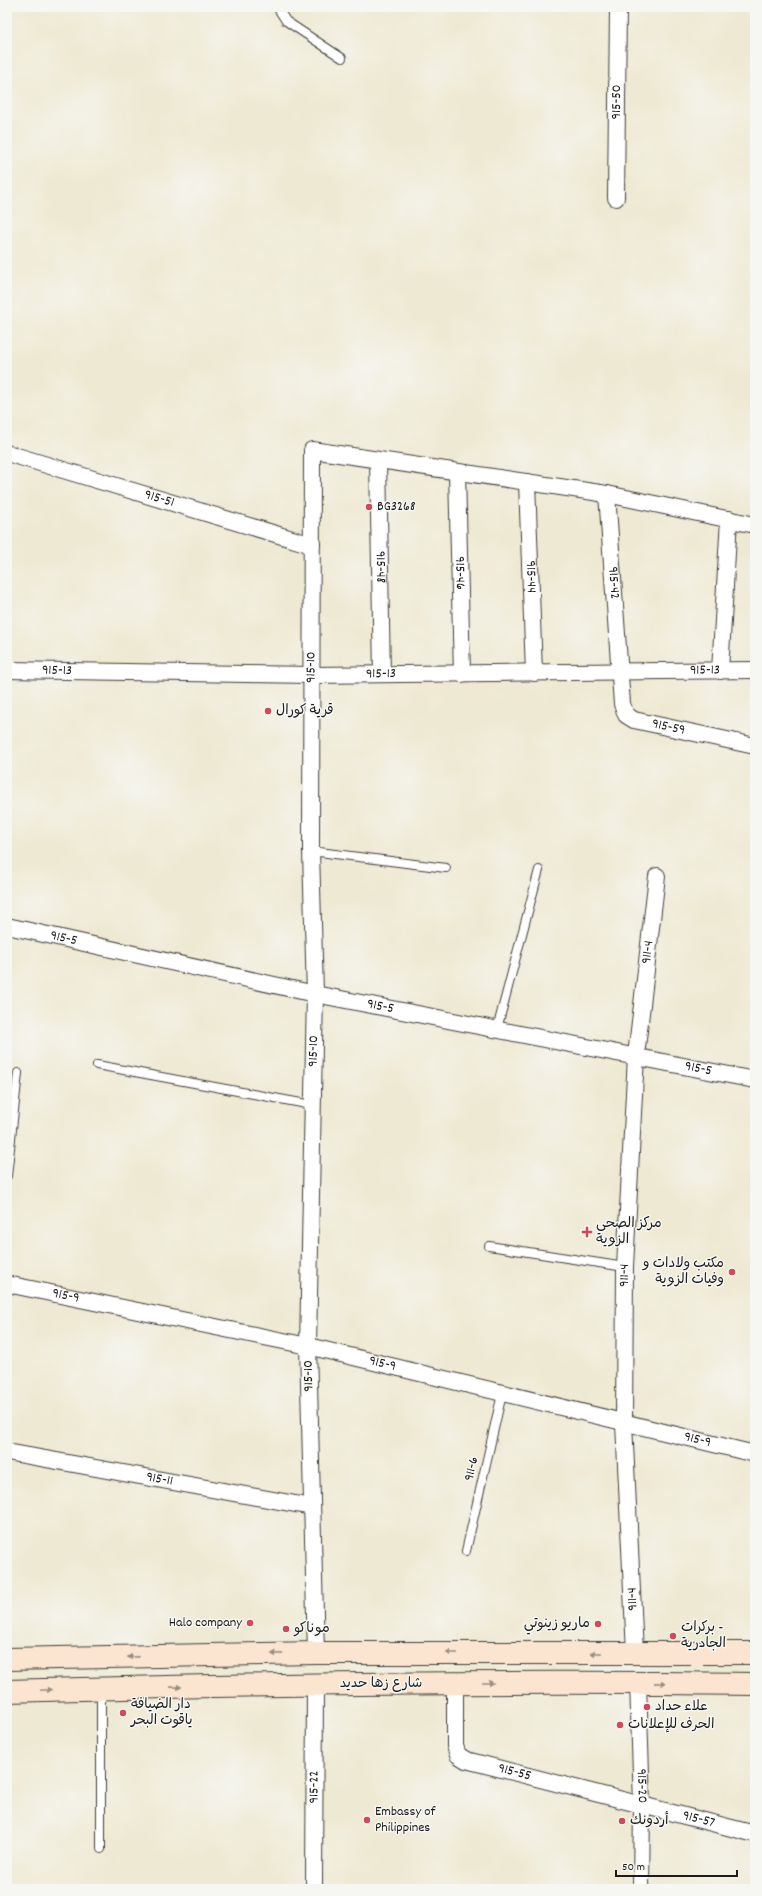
<svg xmlns="http://www.w3.org/2000/svg" width="762" height="1896" viewBox="0 0 762 1896" font-family="Dekko,'Playpen Sans Arabic',sans-serif">
<rect width="100%" height="100%" fill="#f6f6f2"/>
<filter id="ink" filterUnits="userSpaceOnUse"><feTurbulence type="fractalNoise" baseFrequency=".025" numOctaves="2"/><feDisplacementMap in="SourceGraphic" scale="8" xChannelSelector="R" yChannelSelector="G"/><feConvolveMatrix kernelMatrix="1 2 1 2 8 2 1 2 1" color-interpolation-filters="sRGB"/></filter>
<filter id="wash" filterUnits="userSpaceOnUse"><feTurbulence type="fractalNoise" baseFrequency=".012" numOctaves="4" result="noise"/><feDisplacementMap in="SourceGraphic" scale="16" xChannelSelector="R" yChannelSelector="G"/><feGaussianBlur stdDeviation="0.9" result="paint"/><feColorMatrix in="noise" values="0 0 0 0 0 0 0 0 0 0 0 0 0 0 0 0 0 1.4 0 .05"/><feComposite in="paint" operator="in"/></filter>
<g filter="url(#wash)">
<rect width="100%" height="100%" fill="#eee9d2"/>
</g>
<g filter="url(#ink)">
<g fill="none" stroke-linecap="round" stroke-linejoin="round">
<defs>
<path id="lane" d="M277,7L286,21L342,58
M311,851L446,868
M497,1029L539,870
M97,1065L312,1105
M7,1176L18,1073
M489,1246L625,1267
M466,1551L502,1394
M101,1849V1689"/>
<g id="street">
<path id="s1" d="M616,198L618,7"/>
<path id="s2" d="M7,453L312,545"/>
<path id="s3" d="M378,460L382,674"/>
<path id="s4" d="M457,472L462,674"/>
<path id="s5" d="M527,482L534,673"/>
<path id="s6" d="M607,494L622,704L626,715L634,720L755,746"/>
<path id="s7" d="M7,670L312,675L755,670"/>
<path d="M720,671L729,519"/>
<path id="s8" d="M7,926L315,994L755,1080"/>
<path id="s9" d="M7,1284L308,1346L755,1454"/>
<path id="s10" d="M7,1452L312,1507"/>
<path id="s11" d="M316,1653L308,1346L315,994L311,851L312,450L607,494L755,525"/>
<path id="s12" d="M635,1653L624,1423L625,1267L636,1056L657,876"/>
<path id="s13" d="M638,1682L642,1805L641,1889"/>
<path id="s14" d="M455,1683V1746L458,1755L466,1760L755,1834"/>
<path id="s15" d="M314,1889L315,1684"/>
</g>
<path id="secondary" d="M7,1659L316,1653H755
M7,1691C256,1684 506,1681 755,1684"/>
</defs>
<use href="#lane" stroke="#3c3b37" stroke-width="10"/>
<use href="#street" stroke="#3c3b37" stroke-width="18"/>
<use href="#secondary" stroke="#3c3b37" stroke-width="24"/>
<use href="#lane" stroke="#fff" stroke-width="8"/>
<use href="#street" stroke="#fff" stroke-width="16"/>
<use href="#secondary" stroke="#fce5d0" stroke-width="22"/>
</g>
<defs><path id="oneway-solid" d="M-6-.8H1V-3.2L6.5 0L1 3.2V.8H-6Z"/></defs>
<g fill="#978b7f">
<use href="#oneway-solid" transform="translate(452 1653) rotate(180)"/>
<use href="#oneway-solid" transform="translate(596 1653) rotate(180)"/>
<use href="#oneway-solid" transform="translate(277 1654) rotate(179)"/>
<use href="#oneway-solid" transform="translate(133 1657) rotate(179)"/>
<use href="#oneway-solid" transform="translate(488 1683)"/>
<use href="#oneway-solid" transform="translate(660 1683) rotate(1)"/>
<use href="#oneway-solid" transform="translate(176 1687) rotate(-1)"/>
<use href="#oneway-solid" transform="translate(46 1690) rotate(-2)"/>
</g>
</g>
<g fill="#d1495b" stroke="#f6f6f2" stroke-width="1.5">
<circle cx="369" cy="507" r="4"/>
<circle cx="268" cy="711" r="4"/>
<path d="M585 1226h4v4h4v4h-4v4h-4v-4h-4v-4h4z"/>
<circle cx="732" cy="1272" r="4"/>
<circle cx="250" cy="1623" r="4"/>
<circle cx="598" cy="1624" r="4"/>
<circle cx="286" cy="1629" r="4"/>
<circle cx="673" cy="1636" r="4"/>
<circle cx="647" cy="1707" r="4"/>
<circle cx="123" cy="1713" r="4"/>
<circle cx="620" cy="1725" r="4"/>
<circle cx="367" cy="1820" r="4"/>
<circle cx="622" cy="1821" r="4"/>
</g>
<g text-anchor="middle" dominant-baseline="central" stroke-width="3" stroke-linejoin="round" paint-order="stroke">
<g font-size="14" fill="#1c1c1c" stroke="#f6f6f2">
<text stroke="none"><textPath href="#s1" startOffset="96">915-50</textPath></text>
<text stroke="none"><textPath href="#s2" startOffset="159">915-51</textPath></text>
<text stroke="none"><textPath href="#s3" startOffset="107">915-48</textPath></text>
<text stroke="none"><textPath href="#s4" startOffset="101">915-46</textPath></text>
<text stroke="none"><textPath href="#s5" startOffset="95">915-44</textPath></text>
<text stroke="none"><textPath href="#s6" startOffset="89">915-42</textPath></text>
<text stroke="none"><textPath href="#s11" startOffset="986">915-10</textPath></text>
<text stroke="none"><textPath href="#s7" startOffset="50">915-13</textPath></text>
<text stroke="none"><textPath href="#s7" startOffset="698">915-13</textPath></text>
<text stroke="none"><textPath href="#s7" startOffset="374">915-13</textPath></text>
<text stroke="none"><textPath href="#s6" startOffset="267">915-59</textPath></text>
<text stroke="none"><textPath href="#s8" startOffset="58">915-5</textPath></text>
<text stroke="none"><textPath href="#s12" startOffset="702">911-4</textPath></text>
<text stroke="none"><textPath href="#s8" startOffset="382">915-5</textPath></text>
<text stroke="none"><textPath href="#s11" startOffset="602">915-10</textPath></text>
<text stroke="none"><textPath href="#s8" startOffset="706">915-5</textPath></text>
<text stroke="none"><textPath href="#s12" startOffset="378">911-4</textPath></text>
<text stroke="none"><textPath href="#s9" startOffset="60">915-9</textPath></text>
<text stroke="none"><textPath href="#s9" startOffset="384">915-9</textPath></text>
<text transform="translate(309 1376) rotate(-91)">915-10</text>
<text stroke="none"><textPath href="#s9" startOffset="708">915-9</textPath></text>
<text transform="translate(472 1469) rotate(-77)">911-6</text>
<text stroke="none"><textPath href="#s10" startOffset="155">915-11</textPath></text>
<text transform="translate(633 1599) rotate(-93)">911-4</text>
<text x="381" y="1684">شارع زها حديد</text>
<text stroke="none"><textPath href="#s14" startOffset="132">915-55</textPath></text>
<text stroke="none"><textPath href="#s13" startOffset="104">915-20</textPath></text>
<text stroke="none"><textPath href="#s15" startOffset="102">915-22</textPath></text>
<text stroke="none"><textPath href="#s14" startOffset="322">915-57</textPath></text>
</g>
<g font-size="14" fill="#1c1c1c" stroke="#f6f6f2" text-anchor="start">
<text x="377" y="507">BG3268</text>
<text x="276" y="711">قرية كورال</text>
<text x="596" y="1224">مركز الصحي<tspan x="596" dy="16">الزوية</tspan></text>
<text x="724" y="1264" text-anchor="end">مكتب ولادات و<tspan x="724" dy="16">وفيات الزوية</tspan></text>
<text x="242" y="1623" text-anchor="end">Halo company</text>
<text x="590" y="1624" text-anchor="end">ماريو زينوتي</text>
<text x="681" y="1628">بركرات -<tspan x="681" dy="16">الجادرية</tspan></text>
<text x="294" y="1629">موناكو</text>
<text x="131" y="1705">دار الضيافة<tspan x="131" dy="16">ياقوت البحر</tspan></text>
<text x="655" y="1707">علاء حداد</text>
<text x="628" y="1725">الحرف للإعلانات</text>
<text x="375" y="1812">Embassy of<tspan x="375" dy="16">Philippines</tspan></text>
<text x="630" y="1821">أردونك</text>
</g>
</g>
<rect width="762" height="1896" fill="none" stroke="#f6f6f2" stroke-width="24"/>
<path d="M616 1870v6h121v-6" fill="none" stroke="#1c1c1c" stroke-width="2"/>
<text x="622" y="1870" font-size="12" fill="#1c1c1c" stroke="#f6f6f2" stroke-width="3" paint-order="stroke">50 m</text>
</svg>
